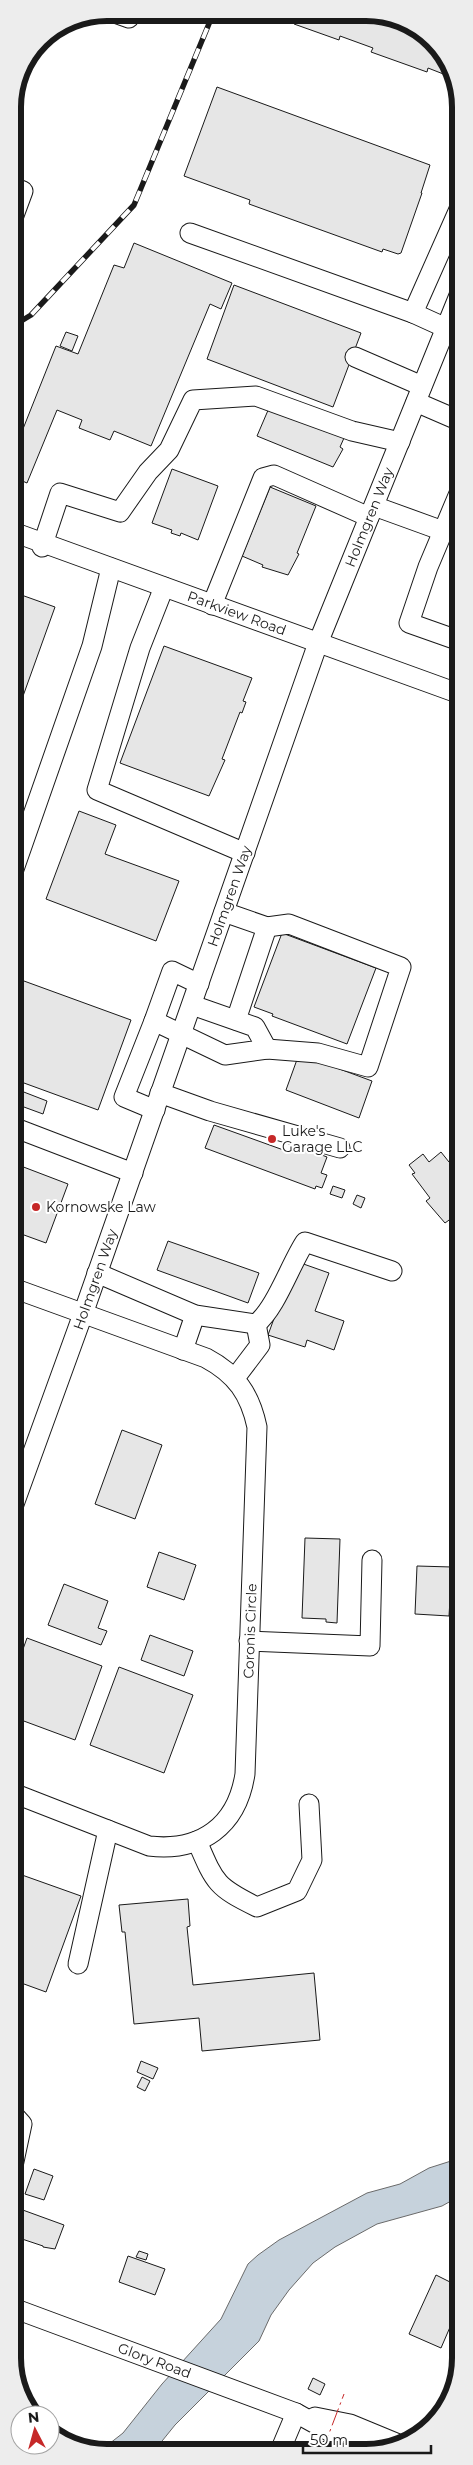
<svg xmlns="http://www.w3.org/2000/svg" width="473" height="2465" viewBox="0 0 473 2465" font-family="Montserrat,sans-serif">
<rect width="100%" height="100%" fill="#fff"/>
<path fill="#c6d2dc" stroke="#6a6a6a" d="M460,2152V2196L442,2206L377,2224L335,2247L313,2263L289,2290L271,2315L259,2341L175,2425L154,2451H100L123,2433L162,2384L221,2319L248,2264L258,2255L279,2240L367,2193L400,2184L429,2168L451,2161Z"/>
<path fill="#e6e6e6" stroke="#1a1a1a" d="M283,14L390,16L437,45L451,77L428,68L427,72L371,52L373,48L340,36L339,40L294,24L296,19Z
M217,87L430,165L421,193H422L401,253L398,254L383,249L382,252L249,204L250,200L184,176Z
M134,243L232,283L221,309L210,304L151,446L114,431L110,440L79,428L82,420L57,410L27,483L13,477V454L56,346L78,354L114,265L124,268Z
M234,285L361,333L333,407L207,359Z
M66,332L78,336L72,351L60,346Z
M269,408L344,438L340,447L343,449L333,467L257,436Z
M172,469L218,486L198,540L181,533L180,536L171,533L172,530L152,523Z
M270,487L316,506L297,553L299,554L288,575L262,567L263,565L242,556Z
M460,573V595L453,593Z
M13,592L55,607L13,724Z
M164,646L252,678L243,701L246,702L242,713L240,712L222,759L225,760L209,796L120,763Z
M13,788L21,791L13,819Z
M79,811L116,825L105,854L179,881L156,941L46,899Z
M282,933L376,968L347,1044L272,1016L273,1014L254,1007Z
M13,977L131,1020L98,1110L13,1079Z
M299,1054L372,1081L359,1118L286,1090Z
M16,1089L47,1101L43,1114L13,1103Z
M214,1125L289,1152L293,1144L327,1157L321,1173L327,1175L322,1188L316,1186L315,1189L205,1148Z
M441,1152L449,1162L453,1159L460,1167V1212L445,1223L426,1201L430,1198L412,1174L415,1173L409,1165L423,1154L429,1162Z
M13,1163L68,1184L46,1243L13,1231Z
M333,1186L345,1190L342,1198L330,1194Z
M357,1195L365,1198L361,1208L353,1204Z
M168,1241L259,1273L248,1303L157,1270Z
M295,1261L329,1273L315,1311L344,1321L334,1350L307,1340L305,1347L268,1335Z
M122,1430L162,1445L135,1519L95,1504Z
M305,1538L340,1539L337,1623L326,1622V1619L302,1618Z
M159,1552L196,1565L184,1600L147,1587Z
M417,1566L452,1567L449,1616L415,1614Z
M64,1584L108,1601L98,1628L107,1631L101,1645L48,1625Z
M150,1635L193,1651L184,1676L141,1660Z
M27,1638L102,1666L75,1740L13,1717V1677Z
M119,1667L193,1695L164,1773L90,1745Z
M22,1875L81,1896L46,1992L13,1980V1898Z
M188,1899L190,1926L187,1927L193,1985L314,1973L320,2040L202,2051L199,2018L134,2024L125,1932H122L119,1905Z
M141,2061L158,2068L153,2079L137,2072Z
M142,2077L150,2081L145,2091L137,2087Z
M34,2169L53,2176L44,2200L25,2194Z
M20,2209L64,2225L55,2249L43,2247V2246L16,2237L20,2228L14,2226Z
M139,2251L148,2254L146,2260L136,2257Z
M128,2256L165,2269L155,2295L119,2282Z
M436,2275L460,2287V2304L441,2348L409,2334Z
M313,2378L325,2384L320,2395L308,2389Z"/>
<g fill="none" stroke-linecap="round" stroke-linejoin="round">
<defs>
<g id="minor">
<path d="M115,13L129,18"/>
<path d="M13,187L23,191L13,218"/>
<path d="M190,233L413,313"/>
<path d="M446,328L413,313L460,207"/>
<path d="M355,357L422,386"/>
<path d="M416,402L460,421"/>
<path d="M460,491L428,567L409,623L460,641"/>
<path d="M374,506L443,531"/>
<path id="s1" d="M13,532L460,694"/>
<path d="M42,547L60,493L120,512L148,472L169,450L193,400L256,396L352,431L400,442"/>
<path d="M164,587L140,648L97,790L245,853"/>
<path d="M212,605L263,478L274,475L369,517"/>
<path d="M14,869L92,646L111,568"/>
<path d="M224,912L267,927L236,1020"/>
<path d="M267,927L289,924L401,967L368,1067L318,1053L267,1049"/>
<path d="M154,1021L172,971L199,984"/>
<path d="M160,1093L210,1111L340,1148"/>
<path d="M155,1110L124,1097L154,1021L225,1055L267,1049L255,1027L192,1005"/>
<path d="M13,1127L133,1173"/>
<path d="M97,1273L195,1315L256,1324C276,1308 290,1265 305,1242L392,1271"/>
<path d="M13,1288L206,1358C236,1374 250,1394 257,1427L245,1774C237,1826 201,1852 149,1846L13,1793"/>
<path d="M183,1350L195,1315"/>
<path d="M235,1378L260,1345L256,1324"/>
<path id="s2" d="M13,1507L83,1314L318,643L460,293"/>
<path d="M249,1641L370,1646L372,1560"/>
<path d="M197,1841C215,1883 216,1887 257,1907L297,1891L312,1860L309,1804"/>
<path d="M78,1964L108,1830"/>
<path d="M13,2114L22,2124L13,2166"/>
<path id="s3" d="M13,2308L296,2413L343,2439L374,2452"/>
<path d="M315,2417L350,2424L396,2443"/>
<path d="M280,2451L296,2413"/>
</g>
</defs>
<use href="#minor" stroke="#1a1a1a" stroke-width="21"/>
<use href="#minor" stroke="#fff" stroke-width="19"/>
<defs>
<path id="rail" d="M13,326L31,315L134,205L213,14"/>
</defs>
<use href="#rail" stroke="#1a1a1a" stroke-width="5.5"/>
<use href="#rail" stroke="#fff" stroke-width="4" stroke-dasharray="11" stroke-linecap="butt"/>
<path stroke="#c62828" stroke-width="1" stroke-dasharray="18 4 2.5 4" stroke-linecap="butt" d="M322,2452L344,2394"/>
</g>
<g fill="#c62828" stroke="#fff" stroke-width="2">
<circle cx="272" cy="1139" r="5"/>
<circle cx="36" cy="1207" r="5"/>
</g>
<g text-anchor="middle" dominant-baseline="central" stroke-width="4" stroke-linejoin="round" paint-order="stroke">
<g font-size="14" fill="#1a1a1a" stroke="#fff">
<text stroke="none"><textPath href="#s2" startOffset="1052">Holmgren Way</textPath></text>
<text stroke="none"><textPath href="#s1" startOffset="238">Parkview Road</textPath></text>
<text stroke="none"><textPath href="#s2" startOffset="648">Holmgren Way</textPath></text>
<text stroke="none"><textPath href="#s2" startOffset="242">Holmgren Way</textPath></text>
<text transform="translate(250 1631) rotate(-88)">Coronis Circle</text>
<text stroke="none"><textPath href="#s3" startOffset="151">Glory Road</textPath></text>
</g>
<g font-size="14" fill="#1a1a1a" stroke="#fff" text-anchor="start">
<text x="282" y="1131">Luke's<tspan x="282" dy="16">Garage LLC</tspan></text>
<text x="46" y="1207">Kornowske Law</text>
</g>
</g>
<path d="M0 0H473V2465H0ZM107 21H366A86 86 0 0 1 452 107V2358A86 86 0 0 1 366 2444H107A86 86 0 0 1 21 2358V107A86 86 0 0 1 107 21Z" fill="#ededed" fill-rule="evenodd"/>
<path fill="none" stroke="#1a1a1a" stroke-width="6" d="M107 21H366A86 86 0 0 1 452 107V2358A86 86 0 0 1 366 2444H107A86 86 0 0 1 21 2358V107A86 86 0 0 1 107 21Z"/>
<g transform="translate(35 2430) rotate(354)"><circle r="24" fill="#ffffff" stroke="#a3a3a3"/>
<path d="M0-4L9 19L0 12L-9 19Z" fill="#c62828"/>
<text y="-8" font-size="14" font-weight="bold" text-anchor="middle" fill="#1a1a1a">N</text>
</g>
<path d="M303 2445v8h128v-8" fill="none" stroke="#1a1a1a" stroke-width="2.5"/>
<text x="310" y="2445" font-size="15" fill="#1a1a1a" stroke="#ffffff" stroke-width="4" paint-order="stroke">50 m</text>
</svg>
